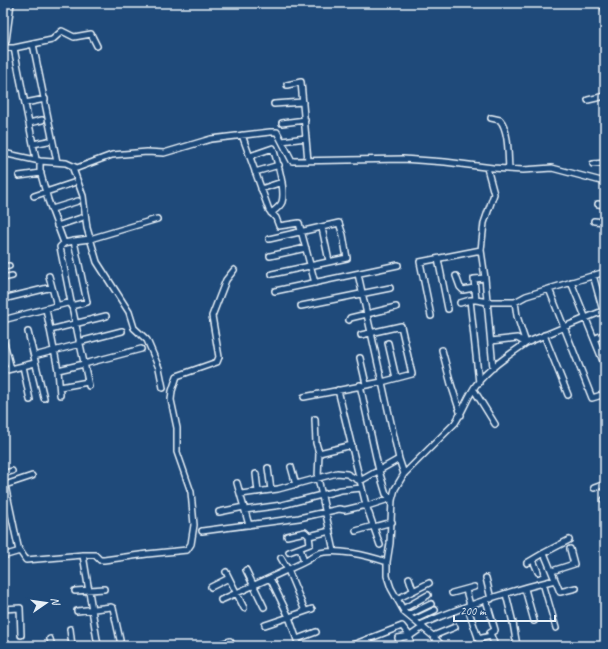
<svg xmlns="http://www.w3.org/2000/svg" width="608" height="649" viewBox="0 0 608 649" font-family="Caveat,sans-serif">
<rect width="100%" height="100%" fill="#1f4a7a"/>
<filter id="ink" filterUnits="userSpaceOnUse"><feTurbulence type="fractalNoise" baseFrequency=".025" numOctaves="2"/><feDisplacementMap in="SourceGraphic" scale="8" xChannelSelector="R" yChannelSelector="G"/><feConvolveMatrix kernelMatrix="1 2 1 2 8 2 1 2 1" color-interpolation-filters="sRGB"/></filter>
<g filter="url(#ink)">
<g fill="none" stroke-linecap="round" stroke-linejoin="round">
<defs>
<path id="minor" d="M603,3L605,11
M3,46L6,41L11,3
M3,48H14L33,44
M14,48L36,159
M287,85L301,82L308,161
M588,100L605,96
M25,103L45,99
M274,104L303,102
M491,118L500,120C509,130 508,156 509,169
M29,123L42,120
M282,123L305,120
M242,135L269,210L276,218L279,226L299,223L315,283
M282,141L306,138
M33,144L48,141
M3,153L40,161L66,163L77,168L112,155L147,152L164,153L211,139L270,132H277L292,161L403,159L445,162L493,168L523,170L552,168L605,182
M250,156L273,148C277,161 286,189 282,202C280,207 275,210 271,213
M40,161V171L48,200L64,243
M57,162L33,44L52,40L62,31L74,37L91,34L97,46
M593,164L605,163
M72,166L83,196L87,228L97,262L129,312L134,328L147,340L159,368L163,388
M255,172L279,165
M19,176L41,173
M261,189L282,182
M34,196L73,183
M598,204L605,205
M52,209L78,201
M594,221L605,222
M57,226L81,218
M322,228L329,261
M269,239L339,223L343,235L347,258L272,274
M74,241L90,239L157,219
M481,250L484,223L494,194L487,168
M270,256L306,248
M438,259L448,309
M3,267L9,266
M358,274L399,459L404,474
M593,275L603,311
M49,276L57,306
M456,276L460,287L463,290L474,288
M3,278L12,276
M571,282L605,366
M549,289L592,398L605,394
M275,291L398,265
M3,299L52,287
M476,300L488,302H515
M71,302L60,247L64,243L74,241L87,302L71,306
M460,303L470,300
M301,306L390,288
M46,309L58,370L60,395
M431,316L420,262L481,250L485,278L493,368
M3,320L71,302L89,386
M349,320L350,318L396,307
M50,330L106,316
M28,332L44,398
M544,335L568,395
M3,339L11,369
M594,339L605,334
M491,341L517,338L526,343L605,310
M79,342L122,331
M388,343L396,378
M442,350L451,384L461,415
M34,356L80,344
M360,358L366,384
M23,366L30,400
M58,370L84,364L141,349
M3,371L35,363
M479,383L470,300H476L474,279L485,278
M360,385L379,471L386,494L392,500
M60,387L88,382
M338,390L366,505L380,545
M474,390L495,424
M304,397L382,382L412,374L401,326L361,335
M315,419L316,443L319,453L318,478L334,551
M319,453L352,445
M291,467L296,485
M268,468L271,490
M3,474L12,471
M256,474L258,492
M237,483L249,525
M594,488L605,484
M241,494L278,489L337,473L347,474L360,481L399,459
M604,500H605
M367,506L389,499
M245,510L282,505L341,490L362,488
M219,512L244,507
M374,527L392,522
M202,531L299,518L339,509L345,510L366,505
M356,531L373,526
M287,536L305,532L309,536L310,544L289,552
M309,536L330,531
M569,540L544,553L560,592L576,588
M300,548L304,562
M19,551L5,485L32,476
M83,555H95L100,560H104L147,554L187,550L191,544L194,525L191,492L177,452V428L171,400L172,391L177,376L217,362L219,357L212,316L226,280L234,270
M3,556L20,551L26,560L83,555L98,646
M281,558L288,570L305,611
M533,560L538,572
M527,563L544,553
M246,570L264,607
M552,571L574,564L570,549
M226,572L244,608
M409,578L413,590
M486,578L491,599
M543,583L556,628
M211,587L229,578
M525,589L534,621
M466,590L470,605
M75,591L104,589
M452,593L474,587
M506,594L513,623L517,646
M397,599L429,583
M221,600L270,578
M486,600L495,630L490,633L495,646
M467,606L481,646
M3,609L20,608L21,635
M403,609L428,595
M77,611L111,607L113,608L120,640
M408,615L431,604
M289,617L312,609
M414,620L435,610
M265,625L289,617
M420,625C463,606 509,591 555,580
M70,629L72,646
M3,633L4,646
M433,636L455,627
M50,639L52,646
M297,639L316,632
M368,639L371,646
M478,639L491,636
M400,645L398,638L410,636
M213,646L230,641L233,646
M299,646L289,617L270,578C282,572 294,567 306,561C310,559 313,556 317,554C334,547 369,556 387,562
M350,646L402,626L410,636L423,627
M395,646L410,642V636
M442,646L433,636L405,613L391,588L387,576V562L390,543L392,500L395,489L404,474L455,423C463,411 468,396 476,385C489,368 509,355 526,343L517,316L515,302L526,296L605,272"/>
</defs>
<use href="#minor" stroke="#e8f1f8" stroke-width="8"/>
<use href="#minor" stroke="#1f4a7a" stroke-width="5"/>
</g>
</g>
<rect width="608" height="649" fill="none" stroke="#1f4a7a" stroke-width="16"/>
<rect x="8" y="8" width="592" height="633" fill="none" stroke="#e8f1f8" stroke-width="1.5" filter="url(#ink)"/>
<g transform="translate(46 603) rotate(77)" stroke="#1f4a7a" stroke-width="3" paint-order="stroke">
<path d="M0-3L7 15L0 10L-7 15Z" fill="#e8f1f8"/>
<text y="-6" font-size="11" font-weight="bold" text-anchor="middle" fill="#e8f1f8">N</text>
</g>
<path d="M454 615v6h101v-6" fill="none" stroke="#e8f1f8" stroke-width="2"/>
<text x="460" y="615" font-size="12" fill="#e8f1f8" stroke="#1f4a7a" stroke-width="3" paint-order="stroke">200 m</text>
</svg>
